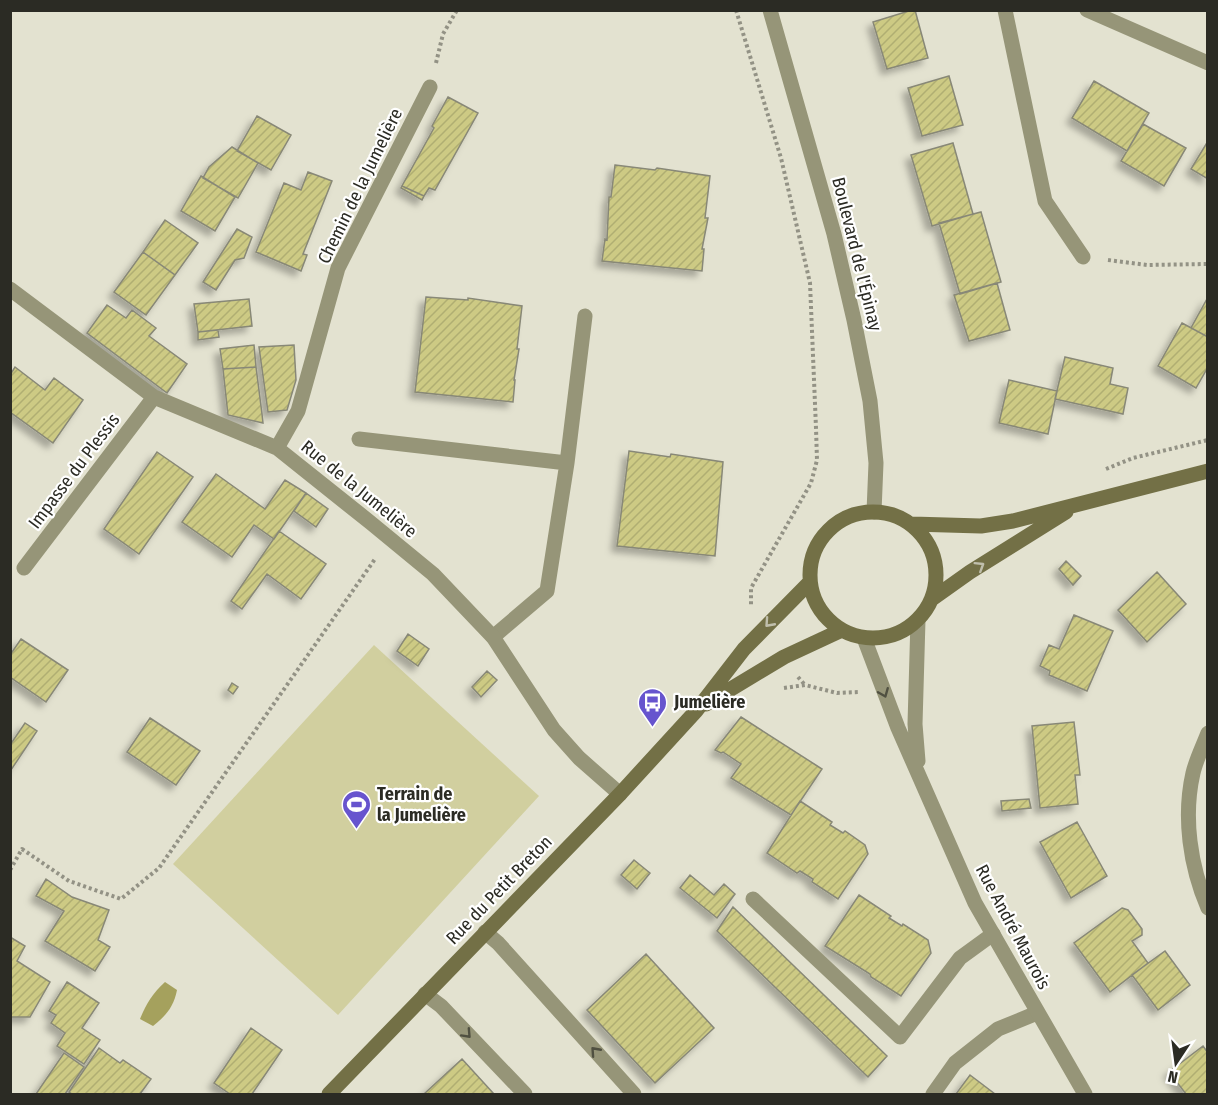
<svg xmlns="http://www.w3.org/2000/svg" width="1218" height="1105" viewBox="0 0 1218 1105" font-family="'Fira Sans Condensed',sans-serif">
<defs>
<pattern id="building-hatch" width="6" height="6" patternUnits="userSpaceOnUse" patternTransform="scale(1.5)"><rect width="6" height="6" fill="#cdca84"/><path d="M-1 1l2-2M0 6l6-6M5 7l2-2" fill="none" stroke="#b0ae72"/></pattern>
<filter id="shadow"><feDropShadow dx="-5.5" dy="5.5" stdDeviation="3" flood-color="#0004"/></filter>
</defs>
<rect width="100%" height="100%" fill="#e3e2d0"/>
<path fill="#d1cf9f" d="M374,645L539,796L338,1015L173,864Z"/>
<path fill="#a5a15d" d="M165,982L177,990C174,1006 166,1016 153,1026L140,1019C146,1004 153,993 165,982Z"/>
<path fill="url(#building-hatch)" stroke="#887" stroke-width="1.5" filter="url(#shadow)" d="M912,10H915L928,58L887,69L873,22Z
M949,76L963,125L922,136L908,88Z
M1094,81L1149,113L1127,151L1072,118Z
M448,97L478,113L435,190L429,188L424,196L402,186L434,128L432,126Z
M257,116L291,135L271,170L237,151Z
M1143,124L1186,148L1164,186L1121,161Z
M1208,141V179L1191,169Z
M953,143L973,214L932,226L911,155Z
M232,147L258,163L238,198L203,178L209,167Z
M615,165L655,170L657,168L710,176L705,218H708L702,249H704L702,271L602,261L605,239L607,240L609,197H611Z
M308,172L332,181L303,254L307,255L301,271L256,252L284,183L301,190Z
M201,176L235,197L215,231L181,211Z
M402,186L424,196L422,200L401,188Z
M981,212L1001,282L960,294L939,223Z
M165,220L198,243L175,275L143,252Z
M237,229L252,237L244,258L235,260L216,290L203,282Z
M143,252L175,275L146,315L114,292Z
M997,283L1010,330L969,341L954,295Z
M426,297L468,300V298L522,306L517,349H519L514,380H515L513,402L415,392Z
M1208,297V337L1191,328Z
M249,299L252,326L198,332L194,304Z
M107,305L126,318L132,310L156,328L149,336L187,364L167,393L87,333Z
M1182,323L1208,337V367L1196,388L1158,366Z
M218,330L219,337L198,340V332Z
M254,345L256,367L223,369L220,349Z
M294,345L296,380L287,410L268,412L259,347Z
M1065,357L1113,368L1110,384L1128,388L1123,414L1055,399Z
M15,367L45,390L54,378L83,400L53,443L10,412V375Z
M256,367L262,414L263,423L228,415L223,369Z
M1009,380L1057,391L1048,434L999,423Z
M629,451L670,457L671,454L723,462L715,556L617,546Z
M157,452L193,477L139,554L104,529Z
M216,474L265,509L285,480L306,493L274,539L254,525L232,557L182,522Z
M306,493L328,509L316,527L294,511Z
M279,531L326,564L301,599L267,574L242,609L231,601Z
M1066,561L1081,576L1073,585L1059,569Z
M1157,572L1186,604L1147,642L1118,610Z
M1074,615L1113,631L1087,691L1049,675L1050,671L1040,666L1049,645L1059,649Z
M408,634L429,649L418,666L397,651Z
M21,639L68,670L46,702L10,677V655Z
M487,671L497,680L481,697L472,687Z
M232,683L238,687L233,694L228,690Z
M741,717L822,769L791,815L731,778L741,764L723,752L721,753L715,750Z
M150,718L200,751L176,785L127,752Z
M1074,722L1080,775H1075L1078,804L1040,808L1032,726Z
M25,723L37,731L11,770L10,745Z
M1029,799L1031,808L1002,811L1001,801Z
M800,801L832,822L830,825L843,833L845,831L865,845L868,854L838,899L812,882L813,879L800,871L797,873L767,853Z
M1077,822L1107,876L1071,898L1040,842Z
M634,860L650,873L637,889L621,875Z
M690,875L714,895L724,884L735,894L717,918L680,888Z
M46,879L72,897L109,910L98,940L110,947L95,971L45,941L64,911L36,896Z
M859,895L891,916L889,918L902,926L903,924L928,940L931,953L901,996L871,977L870,974L825,946Z
M733,907L887,1056L868,1077L717,931Z
M1122,908L1128,910L1142,929V935L1132,941L1148,963L1110,992L1074,943Z
M10,937L25,946L17,961L50,982L30,1017H10Z
M1165,951L1190,985L1158,1010L1132,975Z
M646,954L714,1028L655,1083L587,1010Z
M67,982L99,1003L82,1028L100,1040L84,1064L57,1046L65,1033L51,1023L56,1015L49,1011Z
M251,1028L282,1050L252,1094H230L214,1083Z
M1203,1046L1208,1053V1094H1186L1169,1072Z
M99,1048L120,1063L123,1060L151,1079L140,1094H72L69,1092Z
M64,1053L84,1067L65,1094H36Z
M462,1059L494,1094H424Z
M970,1075L995,1094H956Z"/>
<g fill="none" stroke-linecap="round" stroke-linejoin="round">
<path stroke="#939285" stroke-width="4" stroke-dasharray="3 3" stroke-linecap="butt" d="M736,10L781,158L810,283L816,428L817,460L811,483L751,588V606
M436,63L443,34L457,10
M1108,260L1147,265L1208,264
M1106,469L1133,458L1208,440
M798,677L805,685
M784,688L805,685L837,693L859,692
M10,870L22,849L69,881L121,899L159,868L375,559"/>
<path stroke="#969578" stroke-width="15" d="M359,439L567,463
M493,637L547,591L567,463L585,316
M753,899L900,1037L960,958L993,934
M485,932L498,943L634,1094
M425,994L441,1006L525,1094
M933,1094L955,1063L998,1029L1037,1013"/>
<path stroke="#969578" stroke-width="15" d="M1005,10L1045,201L1083,257
M1087,10L1208,63
M10,289L154,397L277,448L371,523L433,574L493,637L554,730L579,758L620,794
M277,448L298,411L338,268L430,87
M24,568L154,397
M1208,733C1203,746 1196,760 1193,773C1183,817 1190,866 1208,908"/>
<path stroke="#969578" stroke-width="15" d="M770,10L834,234L854,320L870,401L876,463L874,512
M918,620L915,724L918,761
M864,638L898,728L975,903L1085,1094"/>
<path stroke="#737046" stroke-width="15" d="M810 575a63 63 0 1 1 126 0a63 63 0 1 1-126 0Z
M912,524L981,526L1013,521L1208,471
M932,599L970,572L1066,512
M706,704L784,657L842,630
M329,1094L620,794L696,711L744,649L810,582"/>
</g>
<defs><path id="oneway-chevron" d="M-2-3.5L2.5 0L-2 3.5" fill="none" stroke-width="1.6" stroke-linecap="round" stroke-linejoin="round" transform="scale(1.5)"/></defs>
<g stroke="#c0bfac">
<use href="#oneway-chevron" transform="translate(980 566) rotate(-32)"/>
<use href="#oneway-chevron" transform="translate(769 623) rotate(132)"/>
</g>
<g stroke="#505041">
<use href="#oneway-chevron" transform="translate(884 693) rotate(68)"/>
<use href="#oneway-chevron" transform="translate(467 1034) rotate(47)"/>
<use href="#oneway-chevron" transform="translate(595 1051) rotate(-132)"/>
</g>
<defs>
<symbol id="bus-pin" viewBox="-11 -11 22 30"><path d="M0 17L-7.5 6A9.5 9.5 0 1 1 7.5 6Z" fill="#6754ce" stroke="#fff"/><path d="M-5-6H5V4H4V6H2V4H-2V6H-4V4H-5ZM-3.5-4V0h7V-4ZM-3.5 1.2v1.5H-2V1.2ZM2 1.2v1.5H3.5V1.2Z" fill="#fff"/></symbol>
<symbol id="stadium-pin" viewBox="-11 -11 22 30"><path d="M0 17L-7.5 6A9.5 9.5 0 1 1 7.5 6Z" fill="#6754ce" stroke="#fff"/><path d="M0-5a6.5 5 0 1 0 0 10a6.5 5 0 1 0 0-10ZM-3.5-1.8h7v3.6h-7Z" fill="#fff"/></symbol>
</defs>
<g fill-rule="evenodd">
<use href="#bus-pin" x="636" y="686" width="33" height="45"/>
<use href="#stadium-pin" x="340" y="788" width="33" height="45"/>
</g>
<g text-anchor="middle" dominant-baseline="central" stroke-width="4.5" stroke-linejoin="round" paint-order="stroke">
<g font-size="18" fill="#2b2b24" stroke="#fff">
<text transform="translate(360 186) rotate(-64)">Chemin de la Jumelière</text>
<text transform="translate(857 254) rotate(76)">Boulevard de l'Épinay</text>
<text transform="translate(74 471) rotate(-53)">Impasse du Plessis</text>
<text transform="translate(359 489) rotate(39)">Rue de la Jumelière</text>
<text transform="translate(499 890) rotate(-46)">Rue du Petit Breton</text>
<text transform="translate(1013 927) rotate(62)">Rue André Maurois</text>
</g>
<g font-size="18" font-weight="bold" fill="#2b2b24" stroke="#fff" text-anchor="start">
<text x="674" y="702">Jumelière</text>
<text x="377" y="794">Terrain de<tspan x="377" dy="21">la Jumelière</tspan></text>
</g>
</g>
<rect width="1218" height="1105" fill="none" stroke="#2b2b24" stroke-width="24"/>
<g transform="translate(1176 1063) rotate(193)" stroke="#ffffff" stroke-width="4.5" paint-order="stroke">
<path d="M0-4.5L10 22L0 15L-10 22Z" fill="#2b2b24"/>
<text y="-9" font-size="16" font-weight="bold" text-anchor="middle" fill="#2b2b24">N</text>
</g>
</svg>
